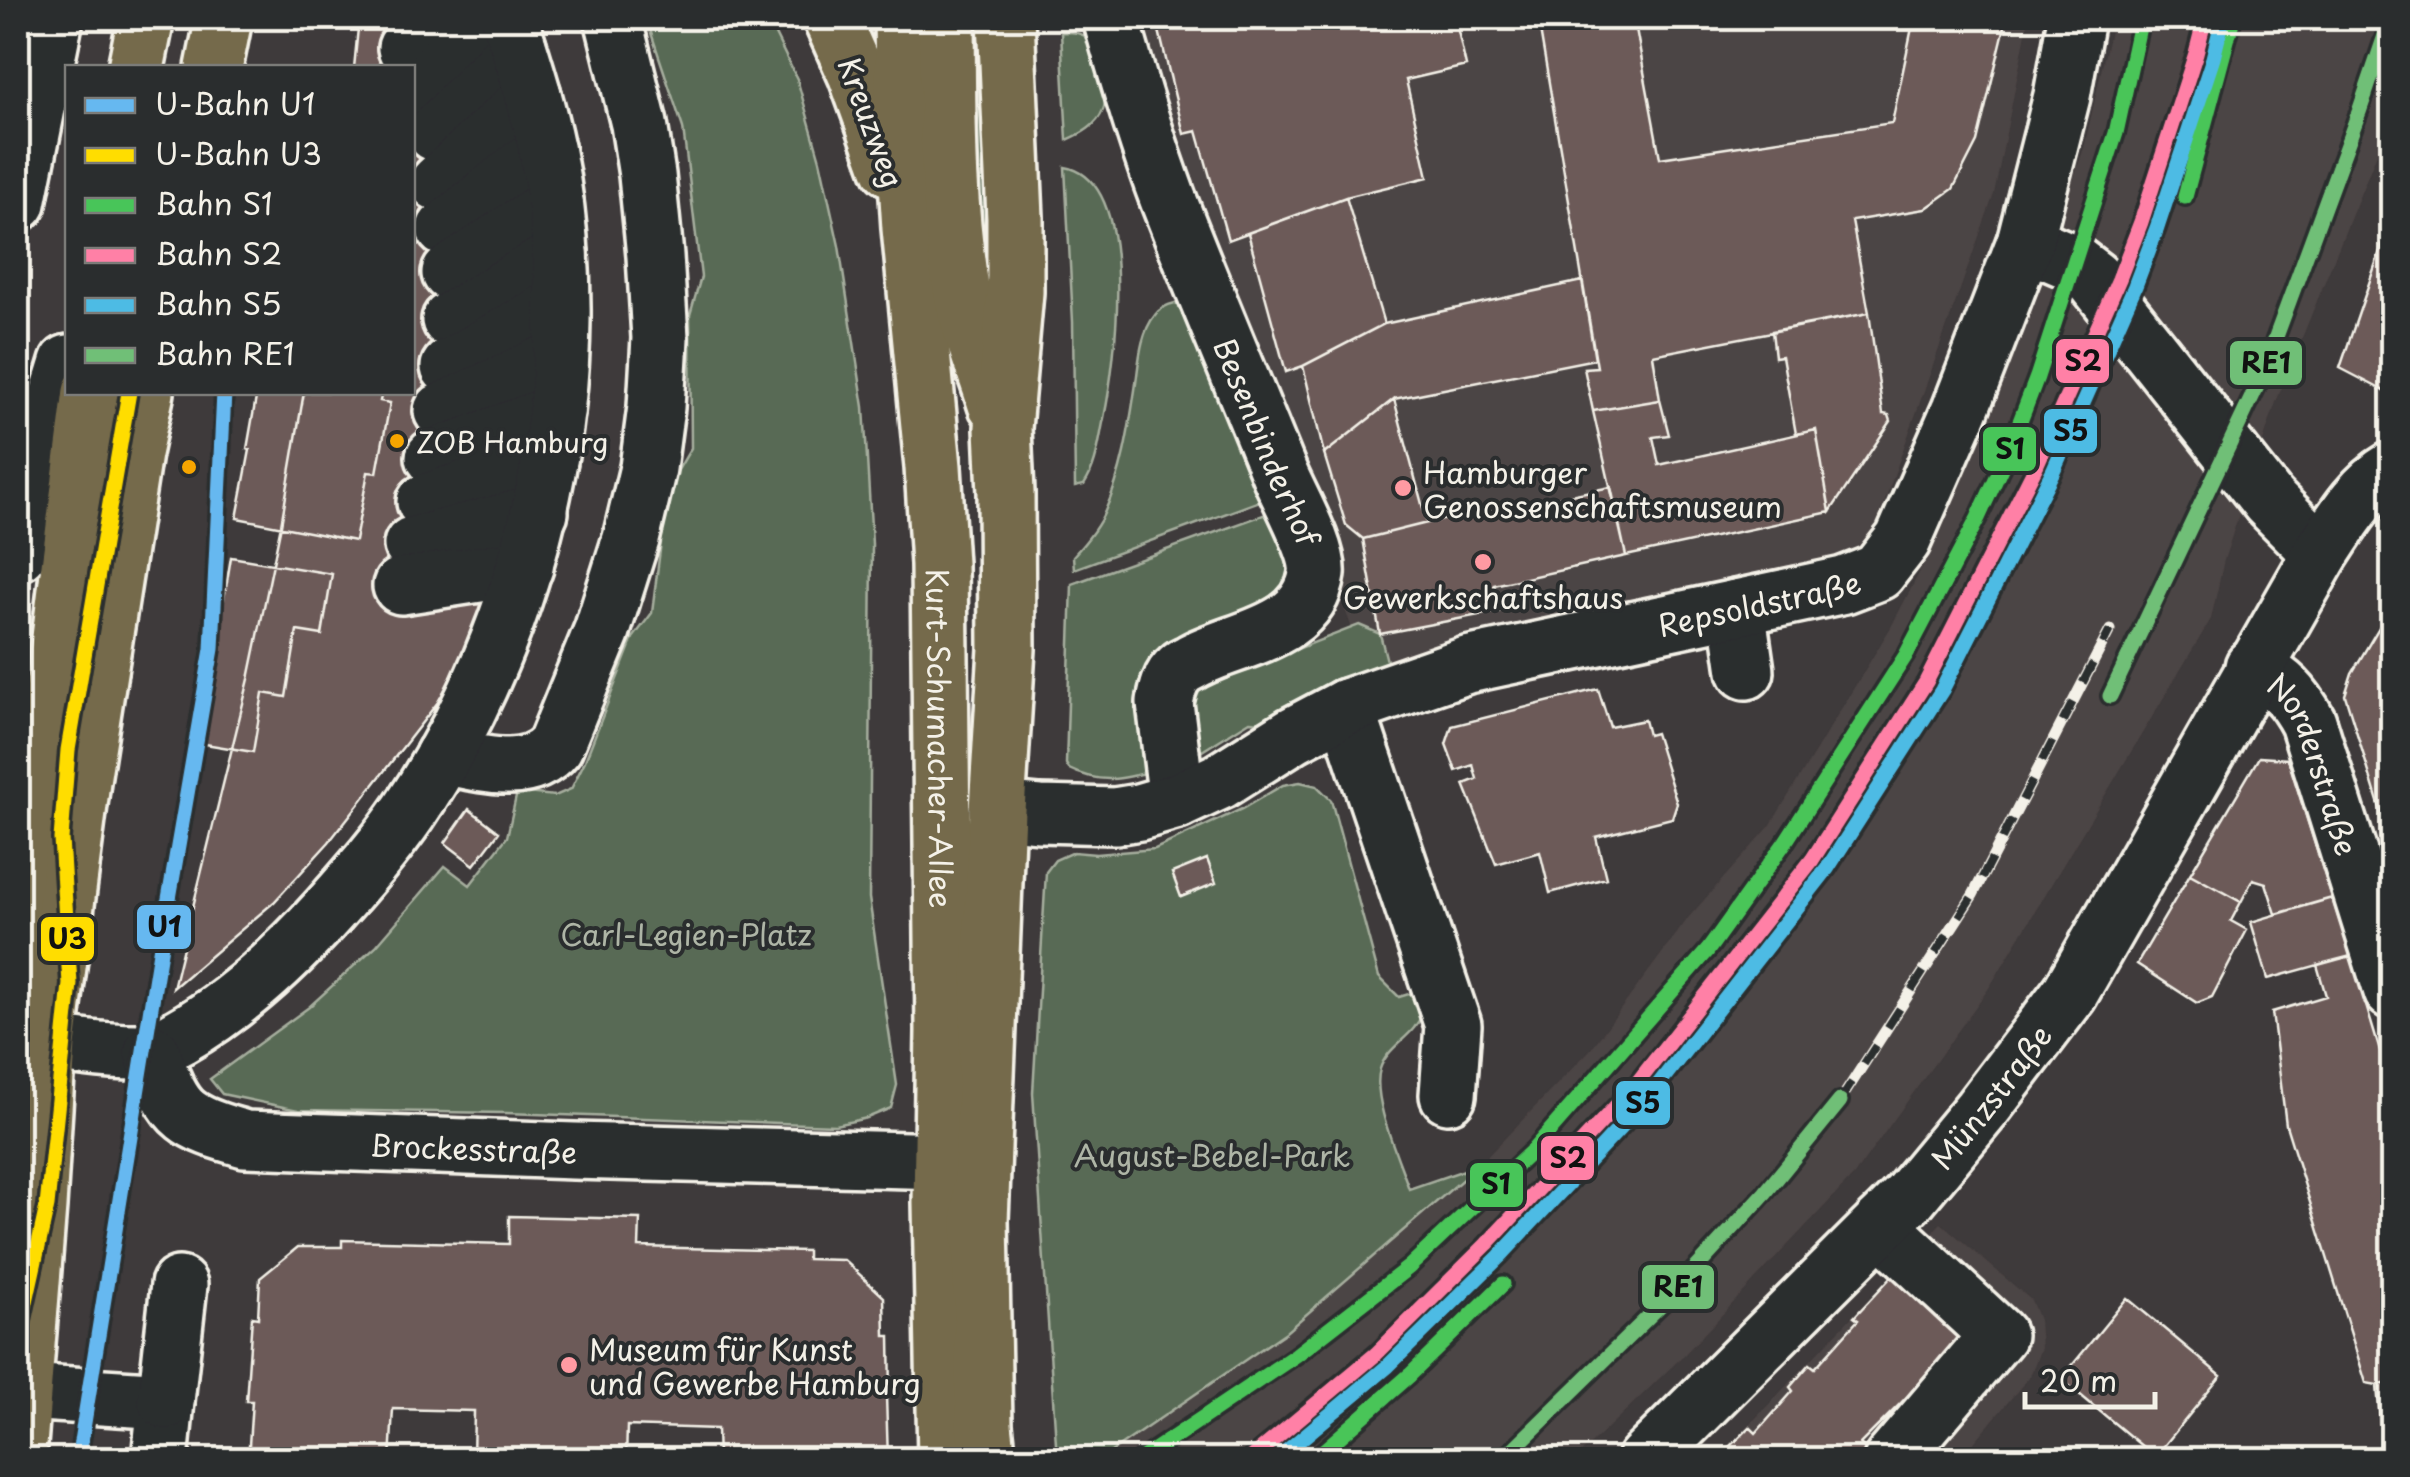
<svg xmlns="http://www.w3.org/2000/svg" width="2410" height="1477" viewBox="0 0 2410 1477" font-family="'Playpen Sans',sans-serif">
<rect width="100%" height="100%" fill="#3e3a3b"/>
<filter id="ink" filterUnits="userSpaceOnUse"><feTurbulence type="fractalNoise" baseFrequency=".01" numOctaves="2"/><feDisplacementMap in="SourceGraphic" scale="20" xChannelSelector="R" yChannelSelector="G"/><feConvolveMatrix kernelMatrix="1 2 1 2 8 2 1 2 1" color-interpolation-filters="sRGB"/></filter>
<g filter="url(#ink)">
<path fill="#4c4444" d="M1130,18H2029L1994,194L1871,540L1835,556L1388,665L1366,673L1351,626Z
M2113,18H2392V116L2276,402L2224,560L2211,619L1989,988L1854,1175L1684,1355L1575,1459L1101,1460L1286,1332L1479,1165L1591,1049L1689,917L1770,826L1891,627L1942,529L2006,367L2084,148Z
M1941,1223L2031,1300L2039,1320L2041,1348L2030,1376L1960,1459L1716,1460Z"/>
<path fill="#586b55" stroke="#a6ae9e" stroke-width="2.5" d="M646,18H767L797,79L820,160L839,246L864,407L872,544L869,898L897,1085L891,1108L867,1118L835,1125L506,1113L298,1110L222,1094L210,1079L309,1007L376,946L445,866L470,885L507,837L517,792L555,796L571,789L585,761L633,638L652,613L668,487L691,448L690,315L701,277L683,128Z
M972,18H987L990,225L987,227L978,223Z
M1061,32C1072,32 1083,32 1091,41C1101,52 1109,96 1103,110C1097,126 1081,134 1067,140Z
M1065,167C1141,180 1115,365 1104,418C1099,440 1097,466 1084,485L1075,487L1073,322Z
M1175,303L1181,305L1268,498L1074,569L1073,556C1085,543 1098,528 1105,511C1122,474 1129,430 1135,390C1139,366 1139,335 1155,315C1160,308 1166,305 1175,303Z
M1277,510L1300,583L1166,655L1157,770C1123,779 1101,785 1069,769L1066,764L1072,584Z
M1359,625L1380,634L1388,665L1264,722L1250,721L1194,756C1192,729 1181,703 1205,685Z
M1300,782L1317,786L1331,800L1379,977L1399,997L1422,990C1422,997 1424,1007 1422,1014C1415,1036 1387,1046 1380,1069C1371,1098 1399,1159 1409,1189L1479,1165L1286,1332L1101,1459H1057L1033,1093L1046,872L1055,860L1073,852L1096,854L1155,849L1242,809L1283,785Z"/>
<path fill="#6c5a59" stroke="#f4f1e8" stroke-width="2.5" d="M359,18H465L540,298L477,636L438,702L329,842L274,902L173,988L249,679L281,525L304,392H412V68H354Z
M1156,18H1455L1466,66L1406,80L1428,177L1346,197L1228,240L1197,131L1184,134Z
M1538,18H1634L1660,158L1892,123L1914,18H2007L1977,142L1953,189L1925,209L1852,221L1869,313L1653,355L1660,400L1593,411L1584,368L1597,367Z
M1346,197L1384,324L1303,366L1286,372L1248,233Z
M2392,216V395L2340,368Z
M1582,281L1595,359L1394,399L1324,454L1303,366L1384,324Z
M1869,313L1883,414L1889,415L1891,421L1830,512L1816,430L1796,434L1782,356L1775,357L1772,331Z
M257,392H382L380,401L390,403L377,473L368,472L355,541L237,518L250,450L247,449Z
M1394,399L1427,523L1363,539L1346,525L1324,454Z
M1660,400L1669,435L1653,437L1659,465L1816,430L1830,512L1626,556L1593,411Z
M1611,487L1626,556L1494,585L1500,611L1380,634L1363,539L1427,523Z
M231,557L332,574L322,635L297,631L286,697L263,693L253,752L199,743L209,683L204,682L212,628L219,630Z
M2388,612L2392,615V847L2345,695L2352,673Z
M1598,689L1610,727L1644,720L1648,735L1655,733L1677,803L1672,818L1596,837L1606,878L1550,893L1540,852L1496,864L1464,784L1477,779L1473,765L1456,771L1446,744L1452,726Z
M2259,757L2288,759L2332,898L2276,914L2266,883L2253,879L2241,902L2190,874Z
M469,809L499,832L474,865L445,843Z
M1207,859L1216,883L1181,897L1172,873Z
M2190,874L2241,902L2231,921L2247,930L2212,997L2197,1003L2137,964Z
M2332,898L2351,956L2268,979L2251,922Z
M2351,956L2392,1091V1383L2377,1385L2366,1383L2286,1125L2272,1012L2326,996L2317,965Z
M509,1216L640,1219L639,1247L807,1251V1259L844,1260L884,1297L885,1336H890L891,1395H886L888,1460H718L717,1429L627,1426L626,1460H473L474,1411L393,1409L390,1460H248L252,1401H246L252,1317L258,1318L260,1278L298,1247H342V1240L509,1244Z
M1894,1274L1965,1339L1860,1444L1873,1456L1870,1460H1717L1750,1427L1756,1433L1793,1391L1790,1387L1810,1364L1815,1368L1858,1320L1854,1317Z
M2127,1298L2221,1376L2155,1457L2061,1379Z
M2392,1383V1460H2383L2377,1385Z"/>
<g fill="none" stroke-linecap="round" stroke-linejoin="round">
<defs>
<g id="minor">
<path id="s1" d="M1111,18C1128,79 1146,140 1168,199C1204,292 1243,383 1280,475C1290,499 1320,551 1317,574C1309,633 1236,638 1193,661C1189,664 1183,665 1180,669C1170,677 1167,692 1165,703L1177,801"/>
<path d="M406,48L430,18"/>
<path d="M421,89L482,18"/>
<path d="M435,133L518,46"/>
<path d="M438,183L533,95"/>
<path d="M18,203L55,18"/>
<path d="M445,229L546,148"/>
<path d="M2025,242L2072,262L2093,278L2269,501L2321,553"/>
<path d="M450,273L555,202"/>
<path d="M450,320L560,254"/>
<path d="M449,367L561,303"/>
<path d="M442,411L560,356"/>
<path d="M434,457L556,412"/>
<path d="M425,502L549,460"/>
<path d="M412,545L540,512"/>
<path d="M18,553L32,481L68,363"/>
<path d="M401,586L525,567"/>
<path d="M1737,608L1746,671"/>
<path id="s2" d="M2253,667C2281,683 2293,694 2308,722L2392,991"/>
<path d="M1346,707L1453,1025L1448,1095"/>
<path d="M443,756C478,763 528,779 555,746L602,631L631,539L648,468L656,407L660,338L655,256L647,175L639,124L613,18"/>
<path id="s3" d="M997,810L1040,814L1115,816L1139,812L1177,801L1220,781L1293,735L1346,707L1467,665L1844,585L1878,572L1903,540L1960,410L2025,242L2062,96L2076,18"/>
<path d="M18,1037C57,1045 97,1052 137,1052C142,1052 147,1053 152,1052C161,1049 171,1041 179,1037C236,1005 285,959 328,911C356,879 385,847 409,812C537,622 592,373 546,148C537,104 523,60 509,18"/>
<path id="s4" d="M152,1052C160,1072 168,1101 186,1115C202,1128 226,1133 245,1139L574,1151L982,1162"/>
<path d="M1880,1226L1998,1335L1892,1460"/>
<path d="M24,1392L166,1401L160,1460"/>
<path d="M166,1401L179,1285"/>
<path id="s5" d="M1645,1460L1909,1197L1981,1110L2070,993L2321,553C2341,523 2361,488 2392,470"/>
</g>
<g id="major">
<path d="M831,18L856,74L890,168"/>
<path id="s6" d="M902,18L904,136L910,228L933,467L939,564L944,1031L941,1202L946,1460"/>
<path d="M947,18C948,109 946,203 962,294C969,331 985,368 996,404"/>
<path d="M136,68L146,18"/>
<path d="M214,68L224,18"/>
<path d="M18,958L34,844L91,392"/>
<path d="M18,1457L38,1206L48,1044L82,781L133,453L146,392"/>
<path d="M988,1460L984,1425L980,1220L997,810L1007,649L1006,493L1003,428L1015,292V218L1006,18"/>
</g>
</defs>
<use href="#minor" stroke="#f4f1e8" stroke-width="62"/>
<use href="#major" stroke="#f4f1e8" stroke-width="62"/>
<use href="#minor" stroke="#2a2d2e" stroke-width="55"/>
<use href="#major" stroke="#756b4b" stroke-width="55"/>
<defs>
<path id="rail" d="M1840,1101L1973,895L2110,630"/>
</defs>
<use href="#rail" stroke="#f4f1e8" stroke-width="11"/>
<use href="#rail" stroke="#2a2d2e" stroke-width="8" stroke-dasharray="22" stroke-linecap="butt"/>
<defs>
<path id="rail-1" d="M2185,197L2233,18
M1140,1460L1296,1355L1409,1267L1534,1149L1708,950L1786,841L1906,655L1978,518L2008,453L2037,377L2116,133L2141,18
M1313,1460L1410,1375L1503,1284"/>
<path id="rail-2" d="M1249,1460L1376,1354L1487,1244L1634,1087L1812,860L1926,682L2037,464L2119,279L2141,222L2196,53L2205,18"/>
<path id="rail-3" d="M1276,1460L1388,1366L1500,1256L1647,1099L1827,869L1942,690L2053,471L2135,286L2157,228L2213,58L2222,22"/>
<path id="rail-4" d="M2110,696L2260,380L2359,112L2391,18
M1502,1460L1677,1289L1765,1193L1840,1101"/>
</defs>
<use href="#rail-1" stroke="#2a2d2e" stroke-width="22"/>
<use href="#rail-2" stroke="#2a2d2e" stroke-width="22"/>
<use href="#rail-3" stroke="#2a2d2e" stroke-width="22"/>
<use href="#rail-4" stroke="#2a2d2e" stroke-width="22"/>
<use href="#rail-1" stroke="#48c559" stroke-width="15"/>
<use href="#rail-2" stroke="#ff80a6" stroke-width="15"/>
<use href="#rail-3" stroke="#4dbbe4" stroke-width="15"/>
<use href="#rail-4" stroke="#70bf77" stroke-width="15"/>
<defs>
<path id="metro-1" d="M78,1460L161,945L212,649L224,392"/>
<path id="metro-2" d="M18,1338L47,1206L70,984L61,839L68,750L129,392"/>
</defs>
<use href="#metro-1" stroke="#2a2d2e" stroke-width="22"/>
<use href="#metro-2" stroke="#2a2d2e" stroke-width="22"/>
<use href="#metro-1" stroke="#66b8f0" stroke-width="15"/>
<use href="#metro-2" stroke="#fd0" stroke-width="15"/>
</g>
</g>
<g fill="#f7a600" stroke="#2a2d2e" stroke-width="4">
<circle cx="397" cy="441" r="9"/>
<circle cx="189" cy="467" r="9"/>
</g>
<g fill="#ff9aa2" stroke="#2a2d2e" stroke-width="4">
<circle cx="1403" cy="488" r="10"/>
<circle cx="1483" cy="562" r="10"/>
<circle cx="569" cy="1365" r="10"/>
</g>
<g text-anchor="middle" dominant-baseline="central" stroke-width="8" stroke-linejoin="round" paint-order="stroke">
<g font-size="28" fill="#f4f1e8" stroke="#2a2d2e" text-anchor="start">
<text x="416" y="441">ZOB Hamburg</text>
</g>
<g font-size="30" fill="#f4f1e8" stroke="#2a2d2e">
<text transform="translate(872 122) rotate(70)">Kreuzweg</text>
<text stroke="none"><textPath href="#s1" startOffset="452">Besenbinderhof</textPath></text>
<text stroke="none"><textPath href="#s3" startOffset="802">Repsoldstraße</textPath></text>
<text stroke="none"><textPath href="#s6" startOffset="722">Kurt-Schumacher-Allee</textPath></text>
<text stroke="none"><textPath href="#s2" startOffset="120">Norderstraße</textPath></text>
<text stroke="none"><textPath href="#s5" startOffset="502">Münzstraße</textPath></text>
<text stroke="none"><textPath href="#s4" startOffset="365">Brockesstraße</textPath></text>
</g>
<g font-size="30" fill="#f4f1e8" stroke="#2a2d2e" text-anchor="start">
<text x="1423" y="471">Hamburger<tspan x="1423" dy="34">Genossenschaftsmuseum</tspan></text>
<text x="1483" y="596" text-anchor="middle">Gewerkschaftshaus</text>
<text x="589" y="1348">Museum für Kunst<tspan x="589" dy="34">und Gewerbe Hamburg</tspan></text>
</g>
<g font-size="30" fill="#aeb5a6" stroke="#2a2d2e">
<text x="686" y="933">Carl-Legien-Platz</text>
<text x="1212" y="1154">August-Bebel-Park</text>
</g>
</g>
<g stroke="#2a2d2e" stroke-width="4">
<rect x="2054" y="337" width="57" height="48" rx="10" fill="#ff80a6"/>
<rect x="2228" y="339" width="76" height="48" rx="10" fill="#70bf77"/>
<rect x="2042" y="407" width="57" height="48" rx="10" fill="#4dbbe4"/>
<rect x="1981" y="425" width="57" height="48" rx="10" fill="#48c559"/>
<rect x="135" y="903" width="58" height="48" rx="10" fill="#66b8f0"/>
<rect x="39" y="915" width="57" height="48" rx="10" fill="#fd0"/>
<rect x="1614" y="1079" width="58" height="48" rx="10" fill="#4dbbe4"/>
<rect x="1539" y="1134" width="57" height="48" rx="10" fill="#ff80a6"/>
<rect x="1468" y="1161" width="57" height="48" rx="10" fill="#48c559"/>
<rect x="1640" y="1263" width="76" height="48" rx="10" fill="#70bf77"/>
</g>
<g font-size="28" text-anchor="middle" font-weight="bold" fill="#111">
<text x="2083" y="371">S2</text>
<text x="2266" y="373">RE1</text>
<text x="2071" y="441">S5</text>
<text x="2010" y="459">S1</text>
<text x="164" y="937">U1</text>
<text x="67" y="949">U3</text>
<text x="1643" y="1113">S5</text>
<text x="1568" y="1168">S2</text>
<text x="1496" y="1194">S1</text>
<text x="1678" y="1297">RE1</text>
</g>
<rect width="2410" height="1477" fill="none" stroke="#2a2d2e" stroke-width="60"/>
<rect x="30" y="30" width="2350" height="1417" fill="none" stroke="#f4f1e8" stroke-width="4" filter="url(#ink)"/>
<rect x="65" y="65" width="350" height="330" fill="#2a2d2e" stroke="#7b7b78" stroke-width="2.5"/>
<rect x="85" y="98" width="50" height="15" fill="#66b8f0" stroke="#7b7b78" stroke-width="2.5"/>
<text x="155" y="115" font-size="30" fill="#f4f1e8">U-Bahn U1</text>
<rect x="85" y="148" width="50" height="15" fill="#ffdd00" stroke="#7b7b78" stroke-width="2.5"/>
<text x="155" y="165" font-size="30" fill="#f4f1e8">U-Bahn U3</text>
<rect x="85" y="198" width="50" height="15" fill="#48c559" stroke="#7b7b78" stroke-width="2.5"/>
<text x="155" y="215" font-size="30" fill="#f4f1e8">Bahn S1</text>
<rect x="85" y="248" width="50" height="15" fill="#ff80a6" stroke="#7b7b78" stroke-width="2.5"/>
<text x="155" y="265" font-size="30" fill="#f4f1e8">Bahn S2</text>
<rect x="85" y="298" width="50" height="15" fill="#4dbbe4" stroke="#7b7b78" stroke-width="2.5"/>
<text x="155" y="315" font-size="30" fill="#f4f1e8">Bahn S5</text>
<rect x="85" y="348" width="50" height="15" fill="#70bf77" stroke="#7b7b78" stroke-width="2.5"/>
<text x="155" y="365" font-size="30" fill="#f4f1e8">Bahn RE1</text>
<path d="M2025 1392v15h130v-15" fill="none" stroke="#f4f1e8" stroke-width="5"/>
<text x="2040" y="1392" font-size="30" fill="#f4f1e8" stroke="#2a2d2e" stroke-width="8" paint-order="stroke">20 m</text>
</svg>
